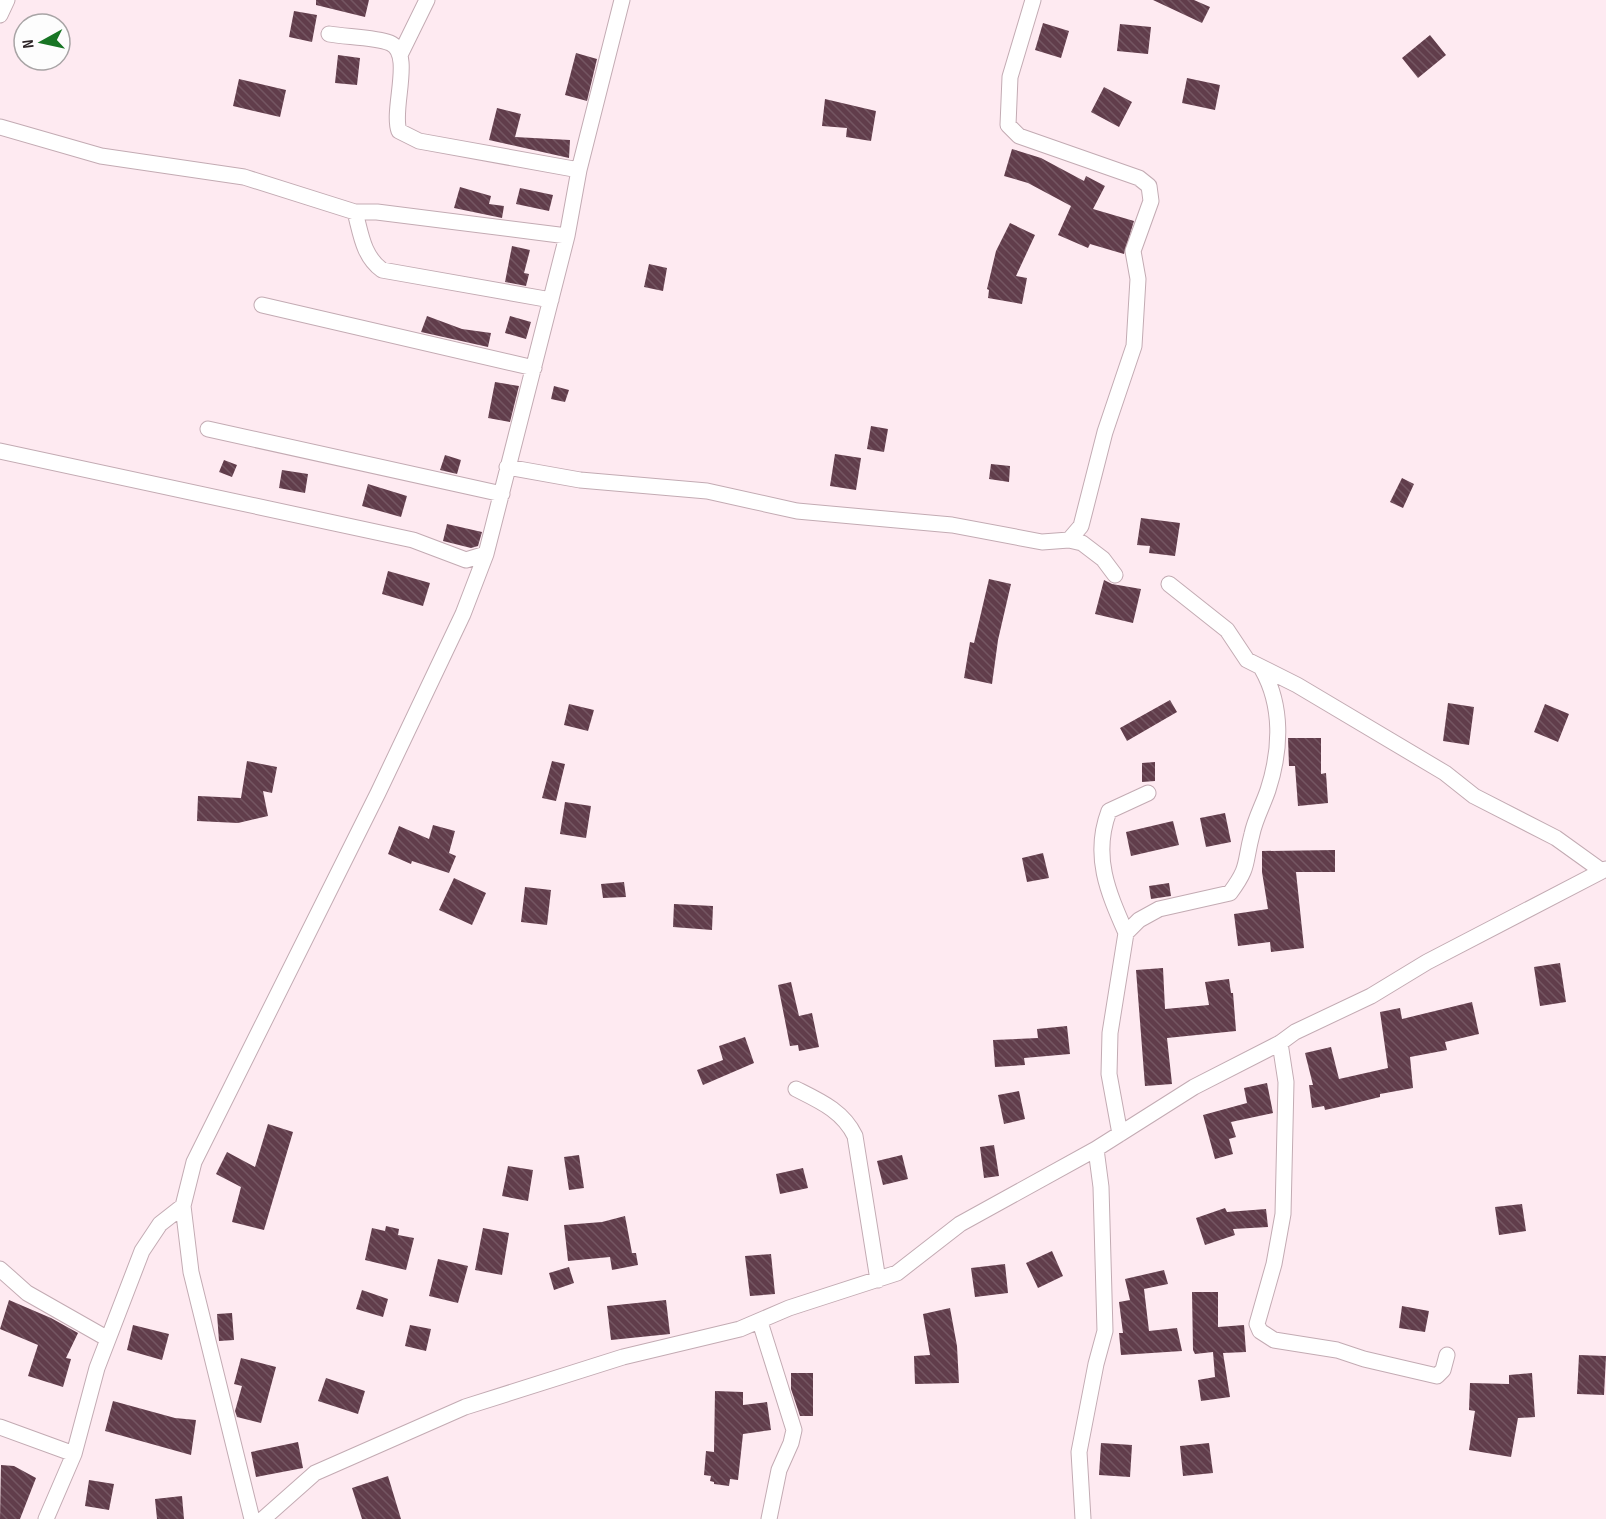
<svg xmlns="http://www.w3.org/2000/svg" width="1606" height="1519" viewBox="0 0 1606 1519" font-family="'Sofia Sans Condensed',sans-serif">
<defs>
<pattern id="building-back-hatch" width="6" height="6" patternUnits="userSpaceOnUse" patternTransform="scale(1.5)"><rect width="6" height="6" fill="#613d4b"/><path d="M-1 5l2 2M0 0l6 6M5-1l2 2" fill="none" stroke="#745662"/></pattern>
</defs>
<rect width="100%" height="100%" fill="#feeaf1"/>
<path fill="url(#building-back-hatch)" d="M316,0H369L365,17L316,5Z
M1153,0H1194L1210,7L1202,23Z
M294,11L317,15L312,42L289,37Z
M1043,23L1069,31L1061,58L1035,50Z
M1120,24L1151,27L1148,54L1117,51Z
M1430,35L1446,55L1418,78L1402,58Z
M576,53L597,59L587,101L565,95Z
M338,55L360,58L357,85L335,83Z
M1187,78L1220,85L1215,110L1182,103Z
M239,79L286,90L280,117L233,106Z
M1104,87L1132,102L1119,127L1091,112Z
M825,99L876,111L871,141L846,137L847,128L822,126Z
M497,108L521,114L515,137L570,140L569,158L489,140Z
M1012,149L1041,158L1084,181L1086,176L1105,186L1093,209L1134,221L1124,254L1090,244L1088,248L1058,235L1071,206L1028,183L1004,176Z
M460,187L491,196L489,204L504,206L502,218L454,208Z
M520,188L553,195L549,211L516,204Z
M1010,223L1035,235L1016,276L1027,278L1022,304L988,298L989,290L987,289L996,251Z
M512,246L530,250L524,273L529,274L526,286L505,282Z
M649,264L667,268L663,291L644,287Z
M427,316L462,329L491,333L488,347L421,332Z
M510,316L531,322L526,339L505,333Z
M495,382L519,386L510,422L488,418Z
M554,386L569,390L565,402L551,399Z
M871,426L888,429L884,452L867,449Z
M835,454L861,458L856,490L830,486Z
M445,455L461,460L457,474L440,470Z
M224,460L237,465L232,477L219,472Z
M991,464L1010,466L1009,482L989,479Z
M282,470L308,474L305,493L279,488Z
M1402,478L1414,484L1403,508L1390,502Z
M368,484L407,496L401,517L362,506Z
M1141,518L1180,523L1175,556L1149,553L1150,546L1137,545Z
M447,524L482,532L478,546L471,548L443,541Z
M388,571L430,583L423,606L382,594Z
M989,579L1011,584L998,640L992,684L964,678L970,642L974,643Z
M1104,580L1112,584L1141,589L1133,623L1095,614Z
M1170,700L1177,712L1127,741L1120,728Z
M1448,703L1474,707L1469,745L1443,741Z
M569,704L594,710L588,731L564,725Z
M1545,704L1569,714L1558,742L1534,732Z
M1288,738H1321V774L1326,773L1328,803L1298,806L1295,766H1289Z
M247,761L277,767L272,793L263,791L268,816L238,823L197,821L198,796L241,798Z
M552,761L565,764L556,801L542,798Z
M1155,762V781L1142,782V763Z
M565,802L591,806L586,838L560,834Z
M1225,813L1231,842L1206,847L1200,818Z
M1173,821L1179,845L1131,856L1126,832Z
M433,825L455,831L449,853L456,856L449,873L412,861L411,864L388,854L399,826L429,839Z
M1335,850V872H1296L1304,948L1271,952L1270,942L1238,946L1234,914L1268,909L1262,872V851Z
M1043,853L1049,878L1027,882L1022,858Z
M454,878L486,893L472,925L439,910Z
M624,882L626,897L603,898L601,884Z
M1169,883L1171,896L1151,899L1149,886Z
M525,887L551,890L547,925L521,922Z
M674,904L713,906L712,930L673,927Z
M1560,963L1566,1002L1540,1006L1534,967Z
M1163,968L1165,1009L1209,1005L1205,982L1229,979L1231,993H1233L1236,1031L1167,1038L1172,1084L1145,1086L1136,970Z
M791,982L799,1016L812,1013L819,1047L799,1051L798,1045L790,1046L778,985Z
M1472,1002L1479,1034L1445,1042L1447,1050L1410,1057L1413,1088L1380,1094V1097L1343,1106L1325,1110L1324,1106L1312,1108L1309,1085H1313L1305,1053L1331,1047L1339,1079L1388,1068L1380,1012L1400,1008L1402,1019Z
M1067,1026L1070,1054L1024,1058L1025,1065L995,1067L993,1040L1038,1038L1037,1029Z
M745,1037L754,1063L703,1085L697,1070L723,1060L719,1046Z
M1267,1083L1273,1113L1231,1122L1236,1137L1229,1139L1233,1154L1215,1159L1203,1115L1247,1103L1244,1088Z
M1019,1091L1025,1119L1004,1124L998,1095Z
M268,1124L293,1132L264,1230L232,1222L241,1187L216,1174L227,1152L255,1167Z
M994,1145L999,1176L984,1178L980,1147Z
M579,1155L584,1188L569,1190L564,1157Z
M902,1155L908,1179L883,1185L877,1161Z
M508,1166L533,1170L528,1201L502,1196Z
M803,1168L808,1188L780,1194L776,1174Z
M1522,1204L1526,1231L1499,1235L1495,1207Z
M1225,1208L1227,1212L1266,1209L1268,1227L1233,1229L1235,1235L1205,1245L1196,1218Z
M625,1216L632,1253H636L638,1265L612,1270L610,1257L568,1261L564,1225L602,1222Z
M386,1226L399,1229L398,1235L414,1238L406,1270L365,1260L372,1228L385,1231Z
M483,1228L509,1233L502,1275L475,1270Z
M1052,1251L1063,1276L1038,1288L1026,1263Z
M771,1254L775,1294L750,1296L745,1256Z
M438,1259L468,1266L458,1303L429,1296Z
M1005,1264L1008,1293L975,1297L971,1268Z
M569,1267L574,1283L554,1290L549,1273Z
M1164,1270L1168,1284L1144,1289L1149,1331L1177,1328L1182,1351L1121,1355L1119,1333H1123L1119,1302L1130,1300L1125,1279Z
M362,1290L388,1299L383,1317L356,1309Z
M1192,1292H1218V1327L1244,1325L1246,1352L1223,1353L1230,1397L1201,1401L1198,1380L1215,1377L1213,1352L1195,1354L1193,1350Z
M9,1300L51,1318L78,1333L66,1358L71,1359L63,1387L28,1376L38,1345L0,1329Z
M666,1300L670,1334L611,1340L607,1306Z
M1402,1306L1429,1311L1425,1332L1399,1328Z
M950,1308L957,1346L959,1383L915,1384L914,1356L930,1355L923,1314Z
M232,1313L234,1340L219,1341L217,1314Z
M133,1325L169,1334L162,1360L127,1350Z
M410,1325L431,1329L426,1351L405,1346Z
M1579,1355L1606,1356L1604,1395L1577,1394Z
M241,1358L276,1367L261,1423L237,1417L235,1411L242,1386L234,1384Z
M791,1373H813V1416H800L791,1389Z
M1532,1373L1535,1417L1518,1418L1511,1457L1469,1450L1475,1411L1469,1410L1470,1383L1509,1384V1375Z
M326,1378L365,1391L358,1414L318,1401Z
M715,1391L743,1392V1405L767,1402L771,1430L743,1434L738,1480L730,1479L729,1486L714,1484V1482L710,1481L711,1476L704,1475L706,1451L714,1452Z
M113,1401L175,1418L196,1420L191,1455L105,1431Z
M298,1442L303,1468L256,1477L251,1452Z
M1101,1443L1132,1445L1130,1477L1099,1475Z
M1209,1443L1213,1473L1183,1476L1180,1446Z
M1,1465L14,1466L36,1478L20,1519H0Z
M388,1476L401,1519H362L352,1488Z
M89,1480L114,1484L109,1510L85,1506Z
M182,1496L184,1519H157L155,1499Z"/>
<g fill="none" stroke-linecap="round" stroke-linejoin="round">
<defs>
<path id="minor" d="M1033,0L1010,77L1008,125L1019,136L1139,178L1149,186L1151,201L1133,251L1138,279L1134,346L1105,432L1081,526L1069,540
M0,15L7,0
M329,34C346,37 375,37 390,43C414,53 391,109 399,131L419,141L579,170
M401,53L427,0
M0,127L101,156L244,177L355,212H377L567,236
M355,212C361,234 363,256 382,270L551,300
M262,305L534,368
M208,429L502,494
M0,451L413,540L466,560L486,554
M507,467L580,480L707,491L797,511L952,525L1042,542L1069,540L1082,543L1103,559L1115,575
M1169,584L1227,630L1247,660L1297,685L1445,773L1474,796L1556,838L1602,871
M1126,933C1108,892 1092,856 1109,811L1148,793
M1280,1043L1286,1082L1283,1214L1274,1264L1257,1324L1260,1331L1274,1340L1337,1350L1364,1359L1437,1376L1443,1370L1447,1355
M796,1089C820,1101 843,1111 855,1136L878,1280
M1120,1134L1109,1074L1110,1033L1126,933L1139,920L1159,909L1230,893C1250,866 1244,864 1252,834C1255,819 1263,805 1268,790C1281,750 1283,706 1262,669
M0,1269L27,1293L108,1339
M760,1322L794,1430L791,1443L779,1470L769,1519
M0,1427L74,1454
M46,1519L74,1454L97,1368L142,1251L160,1224L183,1206
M252,1519L191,1272L183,1206L194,1162L378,793L463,614L486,554L567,236L579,170L622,0
M263,1519L315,1473L465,1407L623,1357L740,1329L789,1308L897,1273L960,1224L1096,1149L1194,1087L1280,1043L1295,1032L1371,996L1427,962L1606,869
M1083,1519L1079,1452L1096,1364L1105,1331L1101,1187L1096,1149"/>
</defs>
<use href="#minor" stroke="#c3abb3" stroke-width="17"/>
<use href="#minor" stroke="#fff" stroke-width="15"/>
</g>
<g transform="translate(42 42) rotate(262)"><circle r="28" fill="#fdfdfd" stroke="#a8a4a5" stroke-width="1.5"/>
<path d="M0-4.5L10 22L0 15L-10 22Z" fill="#187524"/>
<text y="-9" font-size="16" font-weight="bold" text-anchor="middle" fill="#281f22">N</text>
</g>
</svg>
